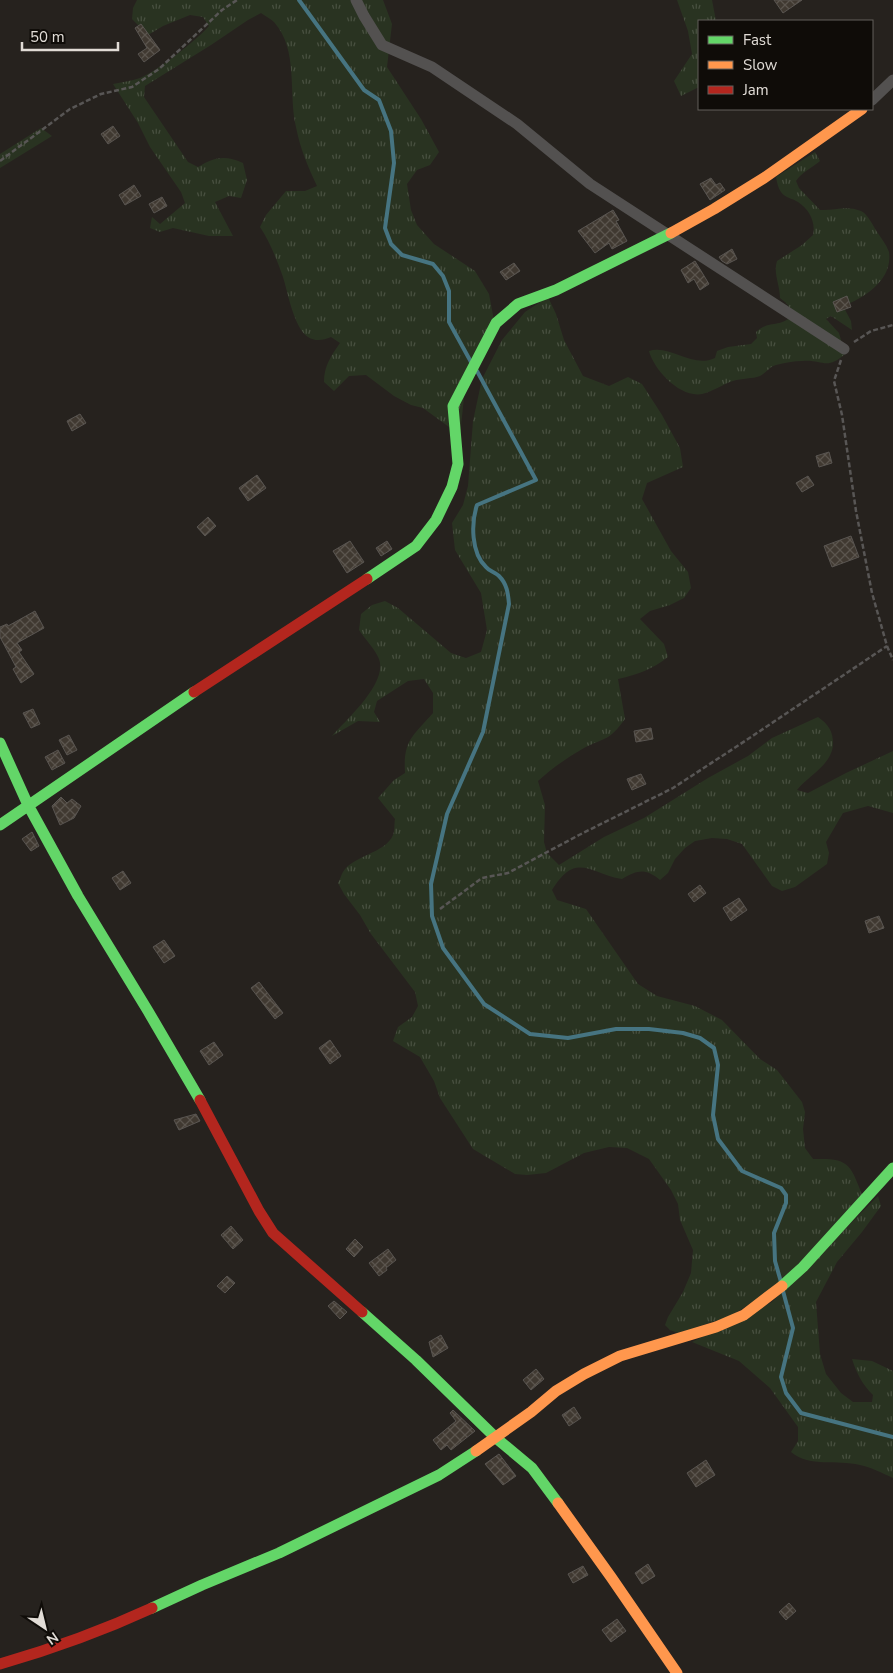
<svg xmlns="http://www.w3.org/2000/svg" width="893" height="1673" viewBox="0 0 893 1673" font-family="'Nunito Sans',sans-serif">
<defs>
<pattern id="grass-tufts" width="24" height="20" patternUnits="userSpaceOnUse" patternTransform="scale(1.25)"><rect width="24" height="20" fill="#293321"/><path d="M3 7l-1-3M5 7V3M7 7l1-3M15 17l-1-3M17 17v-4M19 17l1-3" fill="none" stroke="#485040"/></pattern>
<pattern id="building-cross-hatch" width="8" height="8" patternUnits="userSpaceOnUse" patternTransform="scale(1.25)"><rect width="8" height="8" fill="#403931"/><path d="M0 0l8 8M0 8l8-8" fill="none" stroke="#5b554e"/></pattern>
</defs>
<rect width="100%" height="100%" fill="#26221e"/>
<path fill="url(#grass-tufts)" d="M137,0H383L392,24L387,67L421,119L439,152L430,165L417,170L407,184L411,210L417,225L434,244L475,271L489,294L496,331L465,388L460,435L423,408L411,405L394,396L366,375L349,376L334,391L324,382C324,366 331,356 340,343L331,337C323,340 316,342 308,337C294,328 288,293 283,277C277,260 270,242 260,227L266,215L286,191H305L317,186C308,167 300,148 296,127C288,94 299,50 274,22C271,19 265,16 261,13L248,20L211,45L145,86L144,97L188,162L198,167C215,157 225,155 243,163L247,180L241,198L229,196L215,202L233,236H209L173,228L160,232L150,228L152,217L160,224L185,203L181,192L150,147L138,123L113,84C122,82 131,81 140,78C156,72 197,40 209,26L203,17L190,15L163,26L148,35L132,19L133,8Z
M677,0H712L716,21H699V87L681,96L674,81L692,54L688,31Z
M41,128L52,136L0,168V154Z
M815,152L820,161C812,168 802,172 796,181L799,188L820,210C835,211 845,205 861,211C868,214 873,226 877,232C881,238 886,244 889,252C893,280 864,298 843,306L851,321L852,330L831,316L826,319L839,333L845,354C826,371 823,359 802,361C794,361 784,363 776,365C769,367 766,373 760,376C752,379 742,378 733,381C723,384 712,392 702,394C680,398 654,370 649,351C670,344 692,369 715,358L717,351L728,347L751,344L757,338L756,332C769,320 777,328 791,317C791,307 788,304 780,298C780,285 773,273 777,261L802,245L813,235C816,222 809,209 798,202C792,198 785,198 781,192C778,188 777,182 776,177Z
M548,297L556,314L564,340L583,376L609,386L628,377L642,384L662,415L680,448L683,467L647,483L642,499L671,551L688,572L691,588L684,598L670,605L650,611L640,619L664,644L668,657C651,670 639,674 618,679L625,719C609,741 606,737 584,748C568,757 551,769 538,781L545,805L544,842L547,853L559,865L604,837L644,818L708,778L748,756L772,738L818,717C828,724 833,731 833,744C832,765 809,775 797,790L808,793L846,773L893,751V813L868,806L843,813L826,842L829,853L827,864L795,887L782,891L772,886L742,844L727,839L712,838L695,841L685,848L675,859L668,873L660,880C645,868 638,870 622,879C589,873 576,851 552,890L557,900L586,909L638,984L657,996L695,1006L722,1020L760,1059L777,1070L802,1102L805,1112L803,1129L805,1148L813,1159C850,1158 850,1164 863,1197L803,1269L731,1316L678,1333L670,1330L665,1325L668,1317L683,1292L691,1273L693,1250L680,1220L678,1204L671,1190L649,1159L627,1148L609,1147L584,1153L546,1173L527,1175L515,1174L473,1149L440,1098L434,1081L420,1057L393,1041L398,1027L412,1017L418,1006L415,992L371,934L360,915L344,894L338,883C340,880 341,875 343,872C352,856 386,853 393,835C395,831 394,824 395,819L378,798L394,780L405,773C403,740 413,736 433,713V693L424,679L408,681L377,701L374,712L380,722L358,721L332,736C347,719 388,683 379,659C375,649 365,639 359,630L361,614L372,605L385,601L398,608L451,653L466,658L481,652L487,630L481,593L455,550L452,523L463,505L468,486L473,421L482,379L502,340L525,312Z
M878,1196L881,1206L862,1232L837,1262L816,1302L820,1354L826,1374L841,1393L853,1402H872L873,1395C862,1384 857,1374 852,1359L872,1361L893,1371V1478C882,1473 871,1467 860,1465C837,1459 811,1468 791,1452L798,1441V1427L770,1388L739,1361L692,1342L772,1302Z"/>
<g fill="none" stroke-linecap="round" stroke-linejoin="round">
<path stroke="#467481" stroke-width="4" d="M299,0L364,90L379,100L391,131L394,163L385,228L391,244L402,255L433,264L443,276L449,291V322L471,362
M477,371L536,480L477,505C471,523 471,553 486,567C489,571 495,572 499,576C507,584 508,593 509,604L483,732L447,814L431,884L432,916L443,948L484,1004L530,1034L568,1038L616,1029H649L683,1033L700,1038L714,1048L718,1065L713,1115L718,1139L742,1171L781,1188L786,1195V1203L774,1233L775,1261L781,1282
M783,1291L793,1328L781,1377L786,1393L801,1413L893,1437"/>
</g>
<path fill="url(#building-cross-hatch)" stroke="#595551" d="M774,0H802L783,13Z
M141,24L160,50L144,62L138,54L147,48L135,28Z
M113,126L120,136L108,144L101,134Z
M711,178L716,185L720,183L725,190L710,200L700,184Z
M134,185L141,196L125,205L119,195Z
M162,197L167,206L154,213L149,204Z
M613,210L619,220L616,221L627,241L612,249L609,243L595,253L578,231Z
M732,249L737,259L727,264L722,261L719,257Z
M695,261L709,284L700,290L694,279L688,283L681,270Z
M514,263L520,271L506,280L500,272Z
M847,296L851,307L837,312L833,302Z
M80,414L86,423L72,431L67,421Z
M829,452L832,463L819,467L816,456Z
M257,475L266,488L248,501L239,488Z
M808,476L814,485L802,492L796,483Z
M208,517L216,526L205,536L197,527Z
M851,536L859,557L832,567L824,546Z
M350,541L364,562L347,573L333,551Z
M387,541L392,549L381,556L376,548Z
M35,611L44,628L17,643L22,650L19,652L34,674L21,683L13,669L16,667L0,637V627L7,624L8,626Z
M33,709L40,724L31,728L23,713Z
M651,728L653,739L636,742L634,731Z
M69,735L77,750L67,755L59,740Z
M58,750L65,763L52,770L45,757Z
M641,774L646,784L632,790L627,779Z
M61,797L67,803L72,799L81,806L74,818L60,825L52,806Z
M32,832L39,846L31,851L22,839Z
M123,871L131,883L120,890L112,878Z
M700,885L706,893L694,902L688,894Z
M739,898L747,910L731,921L723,908Z
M879,916L884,928L869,933L865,921Z
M164,940L175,956L164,963L153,947Z
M259,982L283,1013L275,1019L251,988Z
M330,1040L341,1056L330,1064L319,1048Z
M214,1042L223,1055L209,1065L200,1051Z
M196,1114L200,1121L179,1130L174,1120Z
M231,1226L243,1240L233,1249L221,1235Z
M355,1239L363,1247L354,1257L346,1249Z
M388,1249L396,1260L386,1268L387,1270L379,1276L369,1263Z
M227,1276L235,1283L225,1293L217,1286Z
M334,1301L347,1312L340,1319L328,1306Z
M441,1335L448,1348L433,1357L429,1342Z
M536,1369L544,1379L531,1390L523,1380Z
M574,1407L581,1418L569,1426L562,1415Z
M453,1410L475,1431L451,1450L447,1445L441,1450L433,1440L456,1421L450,1413Z
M499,1454L516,1476L503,1485L485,1464Z
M706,1460L715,1475L696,1487L687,1473Z
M648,1564L655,1576L642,1584L635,1573Z
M583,1566L588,1575L573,1583L568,1574Z
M789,1603L796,1611L786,1620L779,1612Z
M617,1619L626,1631L611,1642L602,1630Z"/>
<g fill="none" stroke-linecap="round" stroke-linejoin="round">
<path stroke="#585655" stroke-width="2.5" stroke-dasharray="5 2.5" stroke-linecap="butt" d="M0,161L70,109L101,94L132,87L159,69L222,10L237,0
M854,342L871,331L893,325
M841,360L834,381L842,415L856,511L872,593L887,646L893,660
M440,909L482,878L508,873L579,835L673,788L745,741L887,646"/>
<path stroke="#535150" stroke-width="11" d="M356,0L364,16L382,45L432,67L517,124L590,184L844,349
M872,100L893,80"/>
<path stroke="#63d668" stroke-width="11" d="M367,579L416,546L436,520L452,487L458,464L453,406L496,323L518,304L556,290L671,233
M0,743L28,805L78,896L148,1011L200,1100
M0,825L194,692
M782,1286L803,1267L893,1168
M362,1312L416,1360L496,1438L532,1468L558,1503
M152,1608L202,1585L279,1553L439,1475L476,1451"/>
<path stroke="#ff974d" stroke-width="11" d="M671,233L714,209L764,178L862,109
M476,1451L531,1412L556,1391L584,1374L620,1356L716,1327L744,1315L782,1286
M558,1503L611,1577L677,1673"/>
<path stroke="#b3261e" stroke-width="11" d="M194,692L367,579
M200,1100L259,1211L273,1233L362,1312
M0,1664C52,1649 102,1631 152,1608"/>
</g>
<rect x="698" y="20" width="175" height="90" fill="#0f0c08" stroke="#635f5a"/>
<rect x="708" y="36" width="25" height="8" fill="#63d668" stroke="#635f5a"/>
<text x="743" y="45" font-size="15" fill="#e1dcd6">Fast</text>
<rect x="708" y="61" width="25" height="8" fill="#ff974d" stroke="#635f5a"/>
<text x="743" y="70" font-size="15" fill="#e1dcd6">Slow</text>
<rect x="708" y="86" width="25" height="8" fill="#b3261e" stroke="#635f5a"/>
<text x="743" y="95" font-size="15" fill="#e1dcd6">Jam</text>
<g transform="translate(45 1628) rotate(145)" stroke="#0f0c08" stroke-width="4" paint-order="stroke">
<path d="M0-4L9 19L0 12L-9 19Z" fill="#e1dcd6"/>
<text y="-8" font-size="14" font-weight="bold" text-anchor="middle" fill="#e1dcd6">N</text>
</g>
<path d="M22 42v8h96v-8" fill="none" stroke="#e1dcd6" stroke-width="2.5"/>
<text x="30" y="42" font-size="15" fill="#e1dcd6" stroke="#0f0c08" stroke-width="4" paint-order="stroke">50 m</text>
</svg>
